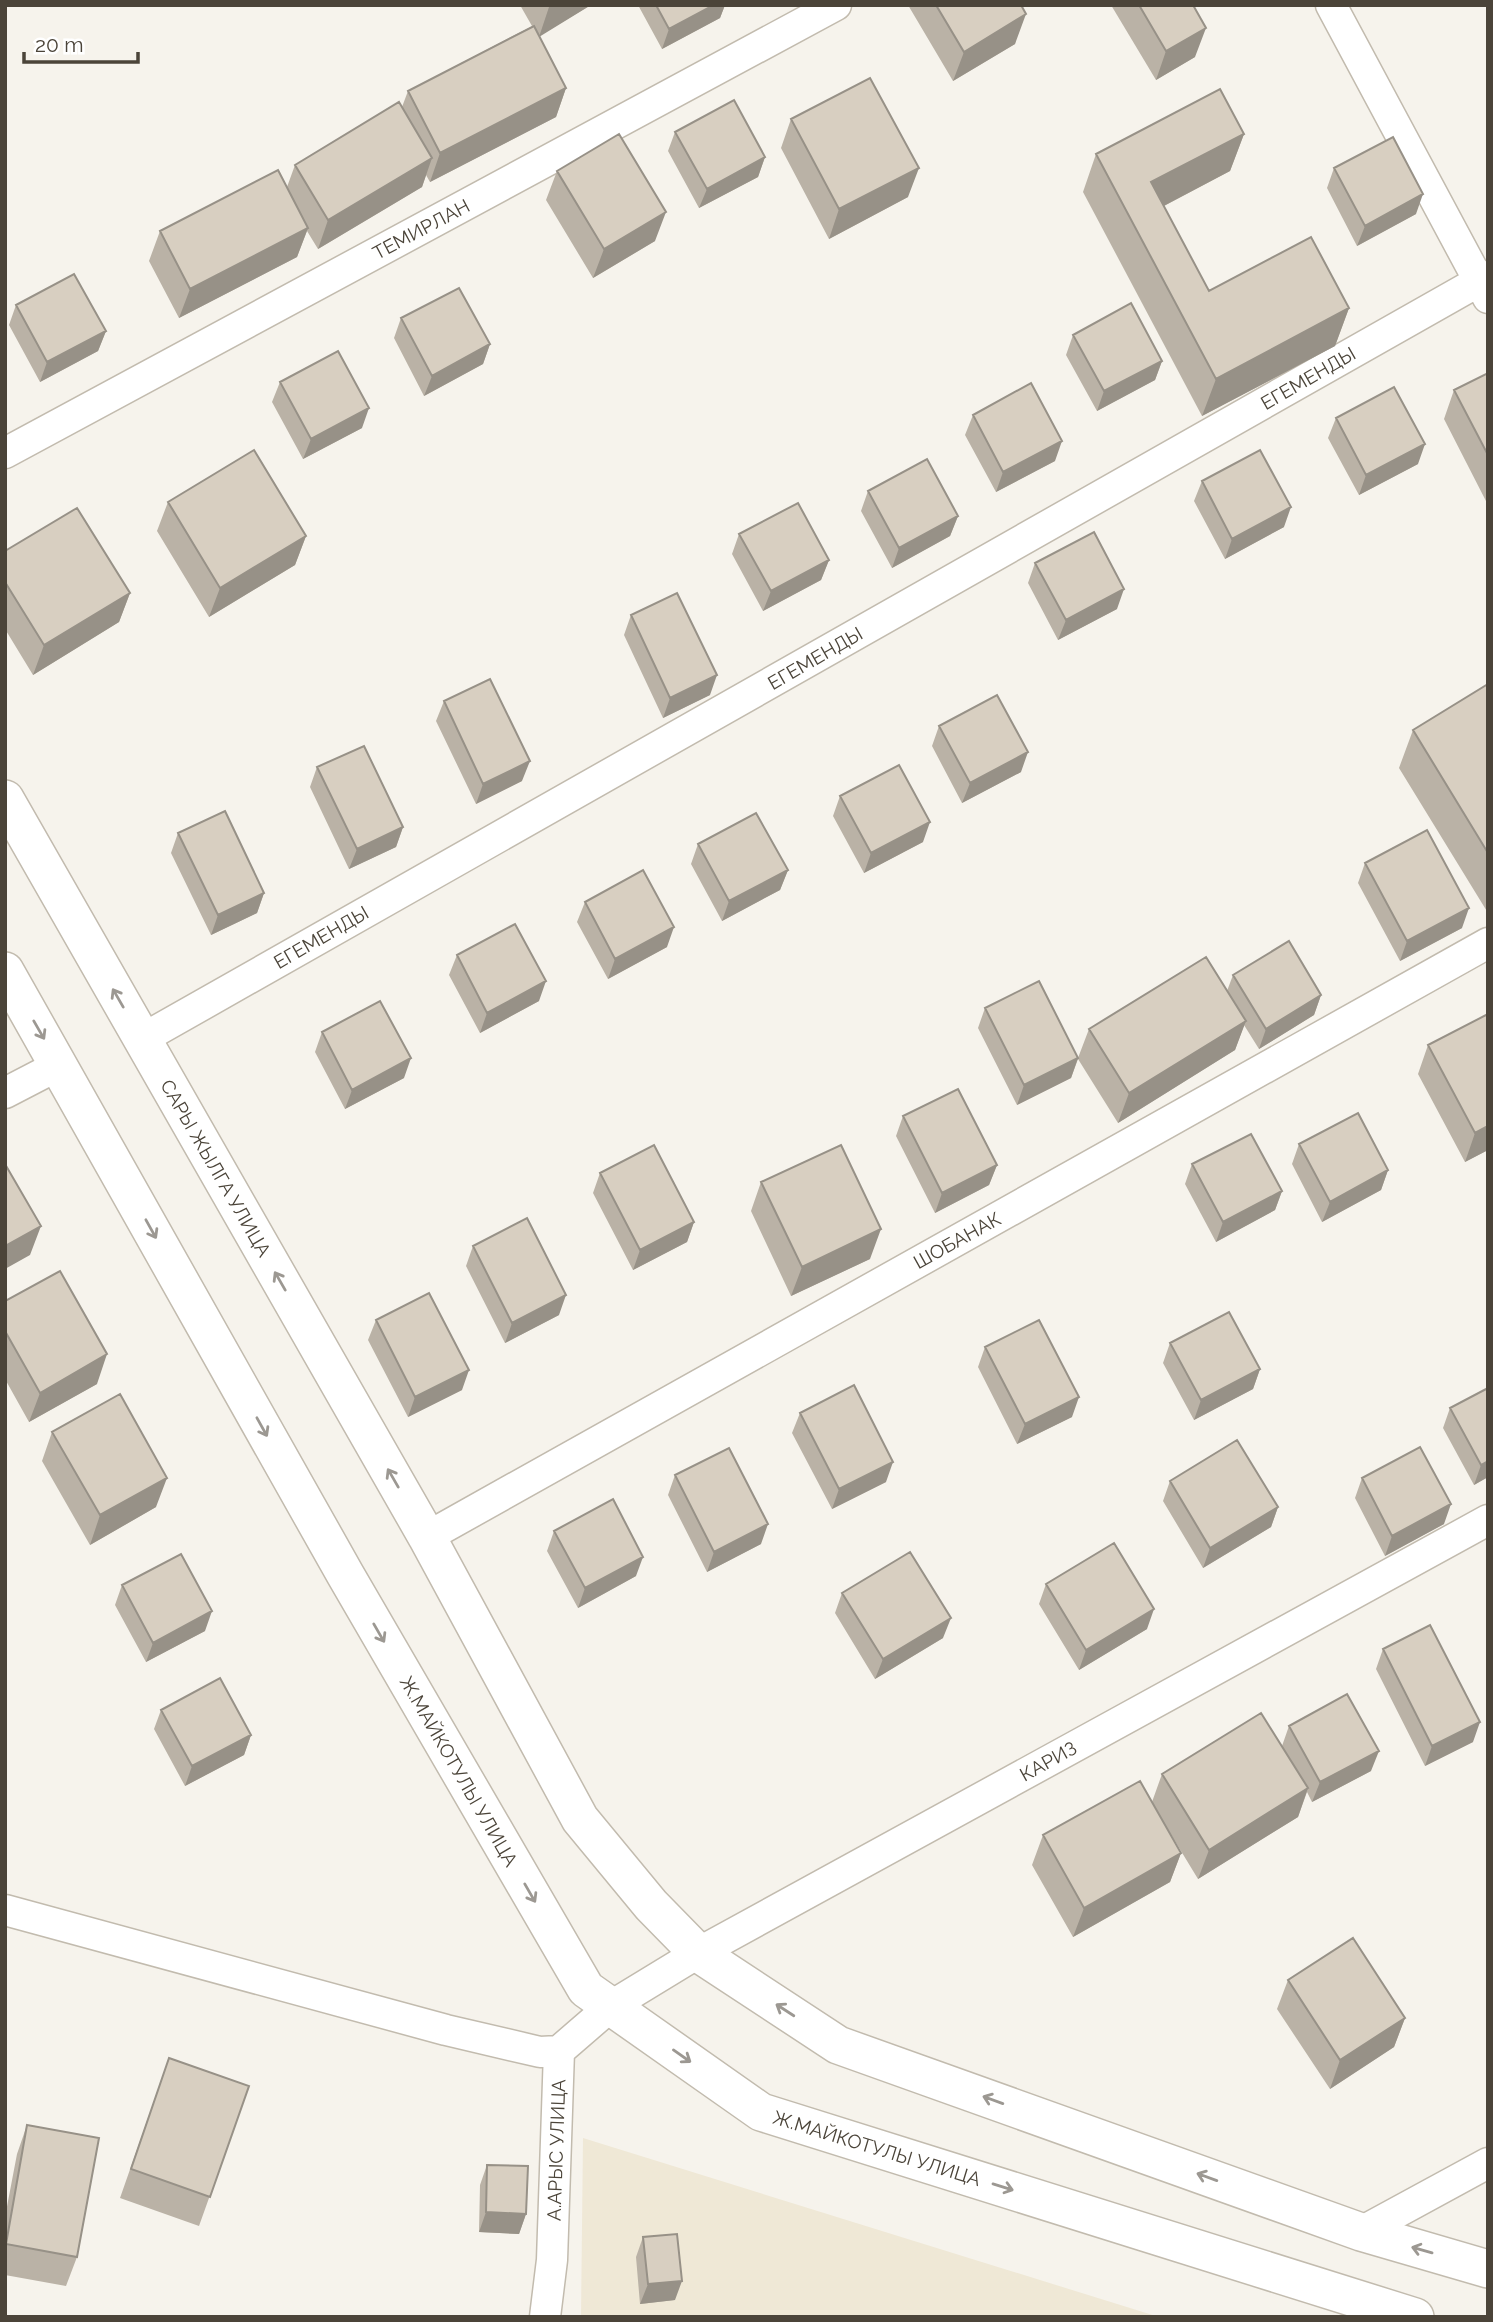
<svg xmlns="http://www.w3.org/2000/svg" width="1493" height="2322" viewBox="0 0 1493 2322" font-family="Raleway,sans-serif">
<rect width="100%" height="100%" fill="#f6f3ec"/>
<path fill="#efe8d6" d="M583,2138L1159,2317H581Z"/>
<g fill="none" stroke-linecap="round" stroke-linejoin="round">
<defs>
<path id="minor" d="M1331,5L1488,298
M5,453L836,5
M142,1039L1488,276
M5,1093L59,1065
M427,1537L1488,943
M5,1910L446,2030L540,2052L559,2051
M1361,2232L1488,2163
M545,2317L552,2260L559,2051L611,2006L698,1953L1488,1520"/>
<path id="tertiary" d="M5,799L427,1537L580,1819L651,1905L698,1953L838,2045L1361,2232L1488,2269
M5,971L345,1574L586,1989L761,2112L1415,2317"/>
</defs>
<use href="#minor" stroke="#c2bbae" stroke-width="33"/>
<use href="#tertiary" stroke="#c2bbae" stroke-width="40"/>
<use href="#minor" stroke="#fff" stroke-width="30"/>
<use href="#tertiary" stroke="#fff" stroke-width="37"/>
</g>
<path fill="#bab2a6" d="M520,5H591L539,36L566,88L556,117L430,182L426,175L422,187L318,249L307,231L297,257L179,318L149,261L160,231L287,187L295,165L402,107L408,91L532,26Z
M638,5H725L720,18L662,49Z
M908,5H1021L1015,44L953,81Z
M1111,5H1193L1195,57L1156,80Z
M791,119L908,197L829,239L781,148Z
M675,132L765,157L758,177L699,208L668,151Z
M1244,134L1230,171L1164,206L1209,291L1349,308L1335,346L1202,416L1083,192L1096,154Z
M1334,168L1416,214L1357,246L1327,188Z
M557,171L655,241L593,278L546,200Z
M16,305L106,331L98,351L40,382L9,325Z
M401,318L490,344L483,364L424,396L394,338Z
M1073,335L1162,361L1155,380L1097,411L1066,355Z
M1488,373V505L1444,419L1454,390Z
M280,382L362,428L303,459L272,402Z
M973,415L1055,461L996,492L965,435Z
M1336,418L1418,464L1359,495L1328,438Z
M1202,481L1284,527L1225,559L1194,501Z
M868,491L958,516L950,536L892,568L861,511Z
M168,502L306,536L295,565L209,617L157,531Z
M739,534L829,560L821,580L763,611L732,554Z
M5,551L130,593L119,622L33,675L5,629Z
M1035,563L1117,609L1058,640L1028,583Z
M631,615L710,695L663,718L624,635Z
M1488,684V913L1399,768L1413,730Z
M444,701L522,781L476,804L436,721Z
M939,726L1021,772L962,803L932,746Z
M317,767L403,827L396,847L349,869L310,787Z
M840,796L923,842L864,873L833,816Z
M178,833L264,893L257,913L211,935L171,853Z
M698,844L788,870L780,890L722,921L691,864Z
M1365,863L1462,928L1400,961L1358,883Z
M585,902L667,947L608,979L577,922Z
M457,955L539,1001L480,1033L449,975Z
M1233,975L1321,995L1314,1015L1259,1049L1244,1025L1235,1050L1118,1123L1078,1059L1071,1078L1017,1105L978,1028L985,1008L1078,1058L1089,1029L1227,991Z
M1488,1014V1150L1465,1162L1418,1074L1428,1045Z
M322,1032L404,1078L345,1109L315,1052Z
M903,1116L997,1165L989,1185L935,1213L896,1136Z
M1299,1144L1388,1170L1381,1190L1322,1222L1292,1164Z
M1192,1164L1282,1191L1275,1210L1216,1242L1185,1184Z
M600,1173L694,1222L687,1242L633,1270L593,1193Z
M761,1182L870,1259L791,1296L751,1211Z
M473,1246L559,1315L505,1343L466,1266Z
M5,1301L97,1384L29,1422L5,1379Z
M376,1320L462,1390L408,1417L368,1340Z
M1170,1343L1260,1369L1253,1389L1194,1420L1163,1363Z
M985,1347L1072,1417L1017,1444L978,1367Z
M1450,1408L1488,1477L1474,1485L1443,1428Z
M800,1413L886,1482L832,1509L792,1433Z
M52,1432L156,1507L90,1545L42,1461Z
M675,1475L761,1544L707,1572L668,1495Z
M1362,1478L1444,1524L1385,1556L1355,1498Z
M1170,1481L1278,1507L1271,1527L1203,1568L1163,1501Z
M554,1531L636,1576L578,1608L547,1551Z
M1046,1584L1147,1629L1079,1670L1039,1604Z
M122,1585L205,1631L146,1662L115,1605Z
M842,1593L943,1638L875,1679L835,1613Z
M1383,1649L1473,1742L1425,1766L1376,1669Z
M161,1710L251,1735L244,1755L185,1786L154,1729Z
M1289,1726L1371,1771L1312,1802L1307,1792L1298,1817L1198,1879L1167,1828L1181,1853L1170,1882L1073,1937L1032,1865L1043,1835L1152,1802L1162,1774L1282,1746Z
M1288,1980L1405,2018L1394,2047L1330,2089L1277,2009Z
M169,2058L249,2086L199,2226L120,2198Z
M27,2125L77,2257L66,2286L5,2275V2217L17,2154Z
M487,2165L526,2214L519,2234L479,2232L480,2185Z
M643,2237L675,2300L640,2304L636,2257Z"/>
<path fill="#979187" d="M553,5H591L539,37L549,7Z
M714,5H725L720,18L662,49L669,29Z
M1026,14L1015,44L953,81L964,52Z
M1206,28L1195,57L1156,80L1166,51Z
M566,88L556,117L430,182L440,153Z
M1244,134L1230,171L1137,220L1151,182Z
M765,157L758,177L699,208L707,189Z
M432,158L422,187L318,249L328,220Z
M919,168L908,197L829,239L839,209Z
M1423,194L1416,214L1357,246L1365,226Z
M666,212L655,241L593,278L604,249Z
M308,228L297,257L179,318L190,289Z
M1349,308L1335,346L1202,416L1216,379Z
M106,331L98,351L40,382L47,362Z
M490,344L483,364L424,396L432,376Z
M1162,361L1155,380L1097,411L1104,391Z
M369,408L362,428L303,459L311,439Z
M1062,441L1055,461L996,492L1003,472Z
M1425,444L1418,464L1359,495L1366,475Z
M1291,507L1284,527L1225,559L1232,539Z
M958,516L950,536L892,568L899,548Z
M306,536L295,565L209,617L220,588Z
M829,560L821,580L763,611L771,591Z
M1124,589L1117,609L1058,640L1066,620Z
M130,593L119,622L33,675L44,645Z
M717,675L710,695L663,718L670,698Z
M1028,752L1021,772L962,803L970,783Z
M530,761L522,781L476,804L483,784Z
M930,822L923,842L864,873L871,853Z
M403,827L396,847L349,869L357,849Z
M788,870L780,890L722,921L729,901Z
M264,893L257,913L211,935L218,915Z
M1469,908L1462,928L1400,961L1407,941Z
M674,927L667,947L608,979L615,959Z
M546,981L539,1001L480,1033L487,1013Z
M1321,995L1314,1015L1259,1049L1266,1029Z
M1246,1021L1235,1050L1118,1123L1129,1093Z
M411,1058L404,1078L345,1109L352,1090Z
M1078,1058L1071,1078L1017,1105L1024,1085Z
M1488,1126V1150L1465,1162L1475,1133Z
M997,1165L989,1185L935,1213L942,1193Z
M1388,1170L1381,1190L1322,1222L1330,1202Z
M1282,1191L1275,1210L1216,1242L1223,1222Z
M694,1222L687,1242L633,1270L640,1250Z
M41,1226L30,1255L5,1269V1246Z
M881,1229L870,1259L791,1296L802,1267Z
M566,1295L559,1315L505,1343L512,1323Z
M107,1354L97,1384L29,1422L40,1393Z
M1260,1369L1253,1389L1194,1420L1201,1400Z
M469,1370L462,1390L408,1417L415,1397Z
M1079,1397L1072,1417L1017,1444L1025,1424Z
M1488,1461V1477L1474,1485L1481,1465Z
M893,1462L886,1482L832,1509L839,1489Z
M167,1478L156,1507L90,1545L100,1515Z
M1451,1504L1444,1524L1385,1556L1392,1536Z
M1278,1507L1271,1527L1203,1568L1210,1548Z
M768,1524L761,1544L707,1572L714,1552Z
M643,1557L636,1576L578,1608L585,1588Z
M1154,1609L1147,1629L1079,1670L1086,1650Z
M212,1611L205,1631L146,1662L153,1643Z
M951,1618L943,1638L875,1679L883,1659Z
M1480,1722L1473,1742L1425,1766L1432,1746Z
M251,1735L244,1755L185,1786L192,1766Z
M1379,1751L1371,1771L1312,1802L1320,1782Z
M1308,1788L1298,1817L1198,1879L1209,1850Z
M1181,1853L1170,1882L1073,1937L1084,1908Z
M1405,2018L1394,2047L1330,2089L1340,2060Z
M486,2212L526,2214L519,2234L479,2232Z
M682,2281L675,2300L640,2304L648,2284Z"/>
<path fill="#d8cfc1" stroke="#979187" stroke-width="2" d="M656,5H714L669,29Z
M936,5H1021L1026,14L964,52Z
M1139,5H1193L1206,28L1166,51Z
M534,26L566,88L440,153L408,91Z
M870,78L919,168L839,209L791,119Z
M1220,89L1244,134L1151,182L1209,291L1311,237L1349,308L1216,379L1096,154Z
M734,100L765,157L707,189L675,132Z
M399,102L432,158L328,220L295,165Z
M619,134L666,212L604,249L557,171Z
M1393,137L1423,194L1365,226L1334,168Z
M278,170L308,228L190,289L160,231Z
M74,274L106,331L47,362L16,305Z
M459,288L490,344L432,376L401,318Z
M1131,303L1162,361L1104,391L1073,335Z
M338,351L369,408L311,439L280,382Z
M1488,373V455L1454,390Z
M1031,383L1062,441L1003,472L973,415Z
M1394,387L1425,444L1366,475L1336,418Z
M254,450L306,536L220,588L168,502Z
M1260,450L1291,507L1232,539L1202,481Z
M927,459L958,516L899,548L868,491Z
M798,503L829,560L771,591L739,534Z
M77,508L130,593L44,645L5,582V551Z
M1094,532L1124,589L1066,620L1035,563Z
M677,593L717,675L670,698L631,615Z
M490,679L530,761L483,784L444,701Z
M1488,684V853L1413,730Z
M997,695L1028,752L970,783L939,726Z
M364,746L403,827L357,849L317,767Z
M899,765L930,822L871,853L840,796Z
M225,811L264,893L218,915L178,833Z
M756,813L788,870L729,901L698,844Z
M1427,830L1469,908L1407,941L1365,863Z
M643,870L674,927L615,959L585,902Z
M515,924L546,981L487,1013L457,955Z
M1289,941L1321,995L1266,1029L1233,975Z
M1206,957L1246,1021L1129,1093L1089,1029Z
M1039,981L1078,1058L1024,1085L985,1008Z
M380,1001L411,1058L352,1090L322,1032Z
M1488,1014V1126L1475,1133L1428,1045Z
M958,1089L997,1165L942,1193L903,1116Z
M1358,1113L1388,1170L1330,1202L1299,1144Z
M1251,1134L1282,1191L1223,1222L1192,1164Z
M654,1145L694,1222L640,1250L600,1173Z
M841,1145L881,1229L802,1267L761,1182Z
M5,1164L41,1226L5,1246Z
M527,1218L566,1295L512,1323L473,1246Z
M60,1271L107,1354L40,1393L5,1331V1301Z
M429,1293L469,1370L415,1397L376,1320Z
M1229,1312L1260,1369L1201,1400L1170,1343Z
M1039,1320L1079,1397L1025,1424L985,1347Z
M854,1385L893,1462L839,1489L800,1413Z
M1488,1388V1461L1481,1465L1450,1408Z
M120,1394L167,1478L100,1515L52,1432Z
M1237,1440L1278,1507L1210,1548L1170,1481Z
M1420,1447L1451,1504L1392,1536L1362,1478Z
M729,1448L768,1524L714,1552L675,1475Z
M613,1499L643,1557L585,1588L554,1531Z
M1114,1543L1154,1609L1086,1650L1046,1584Z
M910,1552L951,1618L883,1659L842,1593Z
M181,1554L212,1611L153,1643L122,1585Z
M1430,1625L1480,1722L1432,1746L1383,1649Z
M220,1678L251,1735L192,1766L161,1710Z
M1347,1694L1379,1751L1320,1782L1289,1726Z
M1261,1713L1308,1788L1209,1850L1162,1774Z
M1140,1781L1181,1853L1084,1908L1043,1835Z
M1353,1938L1405,2018L1340,2060L1288,1980Z
M169,2058L249,2086L210,2197L131,2169Z
M27,2125L99,2138L77,2257L6,2244Z
M487,2165L528,2166L526,2214L486,2212Z
M677,2234L682,2281L648,2284L643,2237Z"/>
<defs><path id="oneway-shaft" d="M-6 0H5M1.5-3L5.5 0L1.5 3" fill="none" stroke-width="1.6" stroke-linecap="round" stroke-linejoin="round" transform="scale(1.75)"/></defs>
<g stroke="#9c9892">
<use href="#oneway-shaft" transform="translate(118 998) rotate(-120)"/>
<use href="#oneway-shaft" transform="translate(39 1030) rotate(60)"/>
<use href="#oneway-shaft" transform="translate(151 1229) rotate(61)"/>
<use href="#oneway-shaft" transform="translate(280 1281) rotate(-120)"/>
<use href="#oneway-shaft" transform="translate(262 1427) rotate(61)"/>
<use href="#oneway-shaft" transform="translate(393 1478) rotate(-120)"/>
<use href="#oneway-shaft" transform="translate(379 1633) rotate(60)"/>
<use href="#oneway-shaft" transform="translate(530 1893) rotate(60)"/>
<use href="#oneway-shaft" transform="translate(785 2010) rotate(-147)"/>
<use href="#oneway-shaft" transform="translate(682 2056) rotate(35)"/>
<use href="#oneway-shaft" transform="translate(993 2100) rotate(-160)"/>
<use href="#oneway-shaft" transform="translate(1207 2177) rotate(-160)"/>
<use href="#oneway-shaft" transform="translate(1003 2187) rotate(17)"/>
<use href="#oneway-shaft" transform="translate(1422 2250) rotate(-164)"/>
</g>
<g text-anchor="middle" dominant-baseline="central" stroke-width="5" stroke-linejoin="round" paint-order="stroke">
<g font-size="19" fill="#4b4439" stroke="#fff">
<text transform="translate(421 229) rotate(-28)">ТЕМИРЛАН</text>
<text transform="translate(1308 378) rotate(-30)">ЕГЕМЕНДЫ</text>
<text transform="translate(815 658) rotate(-30)">ЕГЕМЕНДЫ</text>
<text transform="translate(321 937) rotate(-30)">ЕГЕМЕНДЫ</text>
<text transform="translate(216 1168) rotate(60)">САРЫ ЖЫЛГА УЛИЦА</text>
<text transform="translate(957 1240) rotate(-29)">ШОБАНАК</text>
<text transform="translate(1048 1761) rotate(-29)">КАРИЗ</text>
<text transform="translate(459 1771) rotate(60)">Ж.МАЙКОТУЛЫ УЛИЦА</text>
<text transform="translate(877 2148) rotate(17)">Ж.МАЙКОТУЛЫ УЛИЦА</text>
<text transform="translate(556 2150) rotate(-88)">А.АРЫС УЛИЦА</text>
</g>
</g>
<rect width="1493" height="2322" fill="none" stroke="#4b4439" stroke-width="14"/>
<path d="M24 52v10h114v-10" fill="none" stroke="#4b4439" stroke-width="3.5"/>
<text x="35" y="52" font-size="21" fill="#4b4439" stroke="#ffffff" stroke-width="5" paint-order="stroke">20 m</text>
</svg>
